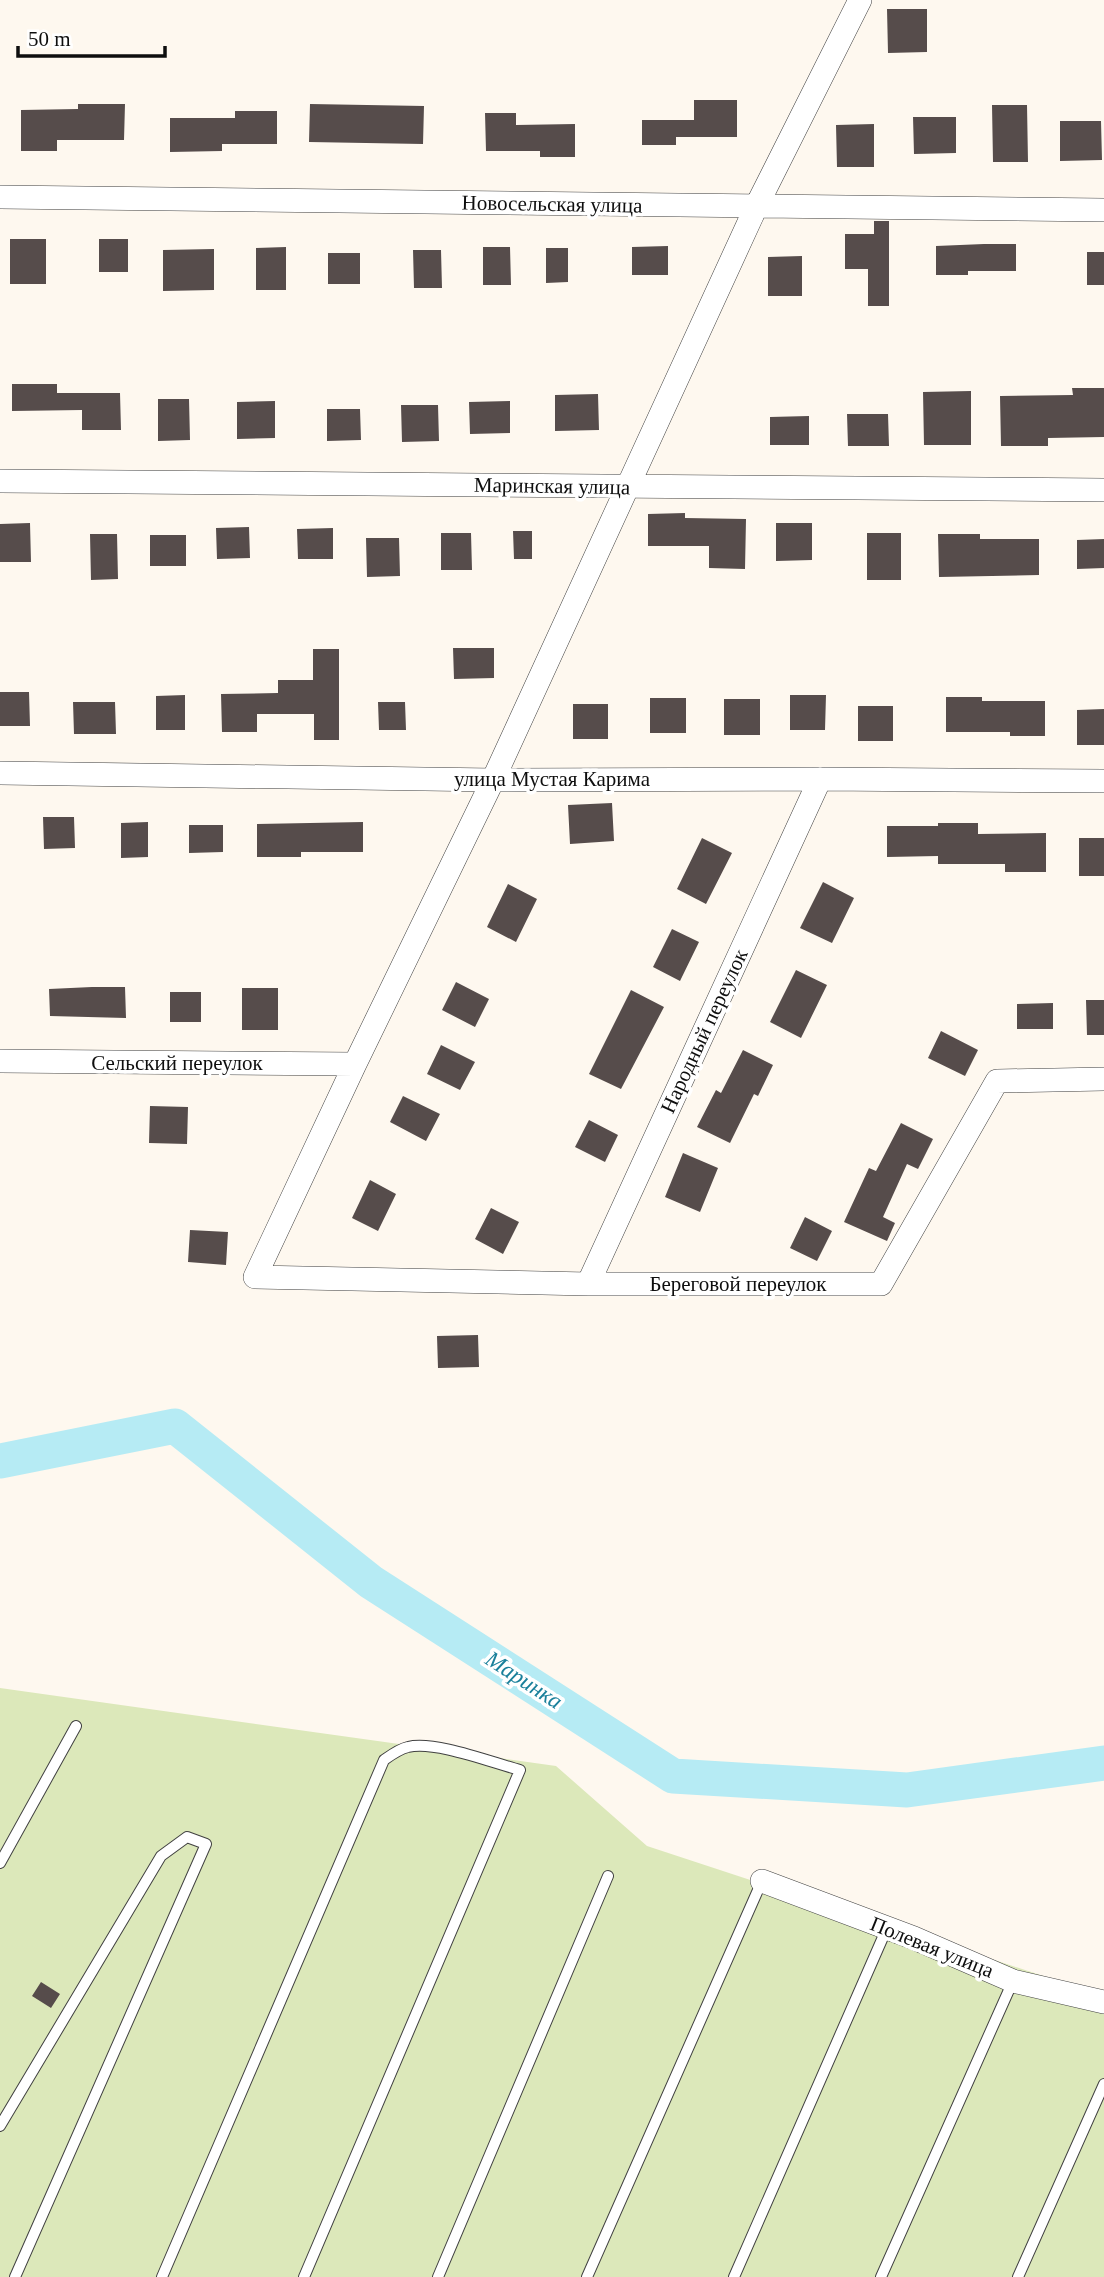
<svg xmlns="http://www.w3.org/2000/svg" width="1104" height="2277" viewBox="0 0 1104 2277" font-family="Georgia,serif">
<rect width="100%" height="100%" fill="#fef8ef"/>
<path fill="#dce8ba" d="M0,1688L556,1766L647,1846L1104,1996V2277H0Z"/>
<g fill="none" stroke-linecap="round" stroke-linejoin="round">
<path stroke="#b6ebf4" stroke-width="35" d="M0,1461L175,1426L371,1582L673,1776L907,1790L1104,1763"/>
</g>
<path fill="#564c4b" d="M887,9H927V52L888,53Z
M694,100H737V137H676V145H642V120H694Z
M78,104H125L124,140H57V151H21V110L78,109Z
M310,104L424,106L423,144L309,142Z
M992,105H1027L1028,162H993Z
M235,111H277V144H222V151L170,152V118H235Z
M485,113H516V125L575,124V157H540V151H486Z
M913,117H956V153L914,154Z
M1060,121H1101L1102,160L1060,161Z
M874,124V167H837L836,125Z
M874,221H889V306H868V269H845V234H874Z
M10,239H46V284H10Z
M99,239H128V272H99Z
M984,244H1016V271H968V275H936V246Z
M668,246V275H632V247Z
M286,247V290H256V248Z
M483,247H510L511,285H483Z
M546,248H568V282L546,283Z
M214,249V290L163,291V250Z
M413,250H441L442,288H414Z
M1087,252H1104V285H1087Z
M328,253H360V284H328Z
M802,256V296H768V257Z
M12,384H57V393H120L121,430H82V410L12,411Z
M1072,388H1104V437L1048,438V446H1001L1000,396L1073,395Z
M971,391V445H924L923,392Z
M598,394L599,430L555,431V395Z
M158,399H189L190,440L158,441Z
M275,401V438L237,439V402Z
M510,401V433L470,434L469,402Z
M401,405H438L439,441L402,442Z
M327,409H360L361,440L327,441Z
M847,414H888L889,446H848Z
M809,416V445H770V417Z
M685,513V518L746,519L745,569L709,568V546H648V514Z
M30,523L31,562H0V524Z
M776,523H812V560L776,561Z
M249,527L250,558L217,559L216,528Z
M333,528V559H298L297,529Z
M513,531H532V559H514Z
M441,533H471L472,570H441Z
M867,533H901V580H867Z
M90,534H117L118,579L91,580Z
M938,534H980V539H1039V575L939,577Z
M150,535H186V566H150Z
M366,538H399L400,576L367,577Z
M1104,539V568L1077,569V540Z
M453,648H494V678L454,679Z
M313,649H339V740H314V714H257V732H222L221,694L278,693V680H313Z
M0,692H29L30,726H0Z
M185,695V730H156V696Z
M790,695H826L825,730H790Z
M946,697H982V701H1045V736H1010V732H946Z
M650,698H686V733H650Z
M724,699H760V735H724Z
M73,702H115L116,734H74Z
M378,702H405L406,730H379Z
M573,704H608V739H573Z
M858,706H893V741H858Z
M1104,709V745H1077V710Z
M612,803L614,841L570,844L568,805Z
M43,817H74L75,848L44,849Z
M148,822V857L121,858V823Z
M363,822V852H301V857H257V824Z
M938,823H978V834L1046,833V872H1005V864H938V856L887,857V826H938Z
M189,825H223V852L189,853Z
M702,838L732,853L706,904L677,889Z
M1079,838H1104V876H1079Z
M823,882L854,898L832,943L800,928Z
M508,884L537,899L516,942L487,927Z
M672,929L699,942L680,981L653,967Z
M796,970L827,985L801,1038L770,1022Z
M456,982L489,999L475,1027L442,1010Z
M92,987H125L126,1018L50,1016L49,989Z
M242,988H278V1030H242Z
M631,990L664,1007L621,1089L589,1074Z
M170,992H201V1022H170Z
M1086,1000H1104V1035H1087Z
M1053,1003V1029H1017V1004Z
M941,1031L978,1050L965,1076L928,1058Z
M441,1045L475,1062L460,1090L427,1074Z
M743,1050L773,1065L758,1096L754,1094L730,1143L697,1127L716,1090L721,1093Z
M403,1096L440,1114L426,1141L390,1122Z
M150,1106L188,1107L187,1144L149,1143Z
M589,1120L618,1135L605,1162L575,1147Z
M901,1123L933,1139L918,1169L907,1164L883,1217L895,1223L887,1241L844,1222L869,1168L876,1171Z
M683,1153L718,1168L700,1212L665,1197Z
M370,1180L396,1194L378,1231L352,1218Z
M491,1208L519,1222L503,1254L475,1239Z
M805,1217L832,1231L817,1261L790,1248Z
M190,1230L228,1232L226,1265L188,1262Z
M478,1335L479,1367L438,1368L437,1336Z
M41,1982L60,1994L51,2008L32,1996Z"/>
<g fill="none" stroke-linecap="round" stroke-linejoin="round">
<defs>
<path id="service" d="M0,1863L76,1726
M0,2126L161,1856L187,1837L206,1844L15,2277
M162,2277L384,1760C391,1755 399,1749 408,1747C434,1740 493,1763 520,1770L304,2277
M438,2277L608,1876
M587,2277L762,1881
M734,2277L887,1928
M881,2277L1013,1981
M1018,2277L1104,2084"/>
<path id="minor" d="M860,0L756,207L493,780L355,1064L255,1277L588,1284H881L997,1081L1104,1079
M0,197L1104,210
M0,481L1104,490
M0,773L493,780L820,779L1104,781
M0,1061L355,1064
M588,1284L820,779
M762,1881L914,1938L1013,1981L1104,2002"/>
</defs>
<use href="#service" stroke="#414141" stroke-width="12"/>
<use href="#minor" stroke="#414141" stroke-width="24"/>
<use href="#service" stroke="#fff" stroke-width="10"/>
<use href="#minor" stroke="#fff" stroke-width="23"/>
</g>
<g text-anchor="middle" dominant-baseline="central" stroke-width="7" stroke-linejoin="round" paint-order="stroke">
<g font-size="21" fill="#0e0e0e" stroke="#fff">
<text transform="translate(552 204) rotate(1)">Новосельская улица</text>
<text transform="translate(552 486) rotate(1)">Маринская улица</text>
<text x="552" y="779">улица Мустая Карима</text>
<text transform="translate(704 1031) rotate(-65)">Народный переулок</text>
<text x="177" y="1063">Сельский переулок</text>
<text x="738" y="1284">Береговой переулок</text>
<text transform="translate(932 1947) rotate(22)">Полевая улица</text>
</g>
<g font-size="23" font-style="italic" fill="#1b809b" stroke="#fff">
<text transform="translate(524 1680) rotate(33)">Маринка</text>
</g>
</g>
<path d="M18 46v10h147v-10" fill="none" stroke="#0e0e0e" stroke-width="3.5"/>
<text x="28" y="46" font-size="21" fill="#0e0e0e" stroke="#ffffff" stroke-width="5" paint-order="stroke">50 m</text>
</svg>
